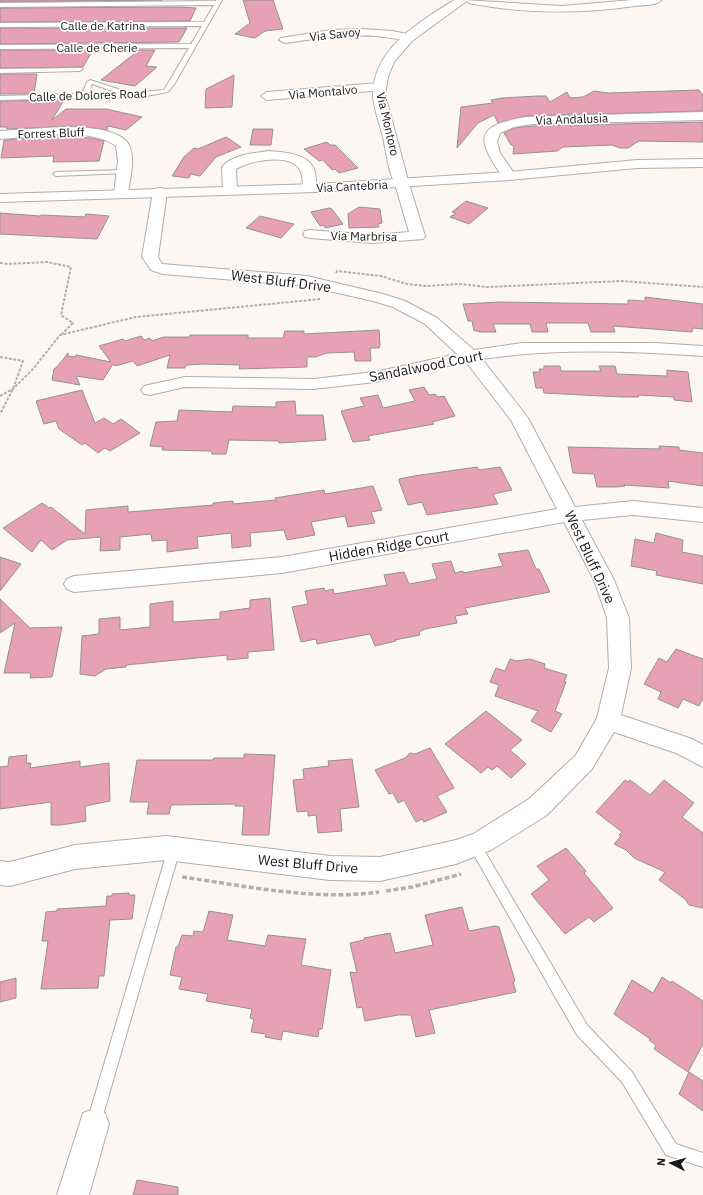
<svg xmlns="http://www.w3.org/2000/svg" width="703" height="1195" viewBox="0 0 703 1195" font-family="'IBM Plex Sans',sans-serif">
<rect width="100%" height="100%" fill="#fdf7f4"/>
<path fill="#e6a1b6" stroke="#979092" d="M0,0H162L0,2Z
M243,0H273L283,29L265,31L255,38L235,34L250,23Z
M180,7L196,8L190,21L0,22V8Z
M0,28H187L179,42L0,44Z
M0,50H93L83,67L0,68Z
M139,50H155L146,66L157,67L135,86L101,80Z
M0,74H37L34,93L37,94H0Z
M234,75L232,107L205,108L206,89Z
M699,90L703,95V111L526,116L498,123L494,115L478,123L457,148L461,107L493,103L491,100L502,98L538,96H546L550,102L567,92L570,98L583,97L594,91L608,93Z
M64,100L52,120L66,109H106L142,117L126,130L108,126L107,130L78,126L7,129V127H0V101Z
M703,122V142L639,141L628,148H620L612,145L563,147L557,151L513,154L514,146L511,145L504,133L514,128L532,126Z
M253,129H273L271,145H250Z
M60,136L91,138L104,141L99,161L53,162L54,156L1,158L4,140Z
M226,137L241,147L216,157L200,176L191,174L189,178L172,176L184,157L194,148L198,149Z
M327,142L330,145H335L358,168L339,173L335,169L332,170L323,160L319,161L304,149Z
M466,201L488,208L469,224L450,217L456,213L452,212Z
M359,207L380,209L382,223L378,224L379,227L349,228L348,214Z
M329,208L332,209L343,224L325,228L324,225L320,226L311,212Z
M0,213L40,216L41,215L85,217L86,214L109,216L97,239L0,234Z
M260,216L294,224L281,238L246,228Z
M645,297L703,304V329L693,328L692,332L613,326L615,332H591L588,323H546L548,332H532L530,324H493L496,332H479V331H474L472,321H468L463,304L500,302L628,304V300L645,301Z
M379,330L380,345L379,348H370L371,361H355L354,352L327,353L315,357H307V367L239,369L240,365L205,364L186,365L185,368H167L170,355L137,366L133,361L115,366L113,364L103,380L76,376L80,385L52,380L54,369L57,367L68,353V356L75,357L76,355L111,362L99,346L123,339L125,341L141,336L144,340L150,338L152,341L164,337H189L190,335H248V338H283L285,331H304V334Z
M544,366H560L561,371H601L599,366H615L617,374L667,376V370L688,372L692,402L674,400V397L638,395L639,397H621L544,393L543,388H536L533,372H540L539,369H544Z
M424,387L429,395L435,394L438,397L444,396L455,416L432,422L434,424L368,436L370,440L353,442L341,411L364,406L360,398L378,395L383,408L415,401L409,390Z
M82,390L95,423L104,418L113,424L121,419L140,433L110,451L105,448L98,453L85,443L82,445L59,429L56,421L44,424L36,401Z
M295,401L296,415H323L326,440L279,443V441L229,440L226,454H212L211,451L162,450L163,447L150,446L156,422L177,421L179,410L232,412L233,406L276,407V402Z
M659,446L679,447V450L703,453V486L668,481L669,488L624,485L625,486L616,487H597L594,474L573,473L568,447L660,449Z
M477,467L479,470L500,467L512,490L493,494L498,504L427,515L422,502L408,505L399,481V479L414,476Z
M373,486L382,510L371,512L375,523L348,527L345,516L311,522L315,535L287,540L284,530L250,533L251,546L232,548L231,533L197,537L198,548L167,552V540L152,541L151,534L120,537V550L100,551L101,537L67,540L52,550L41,540L32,552L3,528L42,503L49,508L51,507L85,534L86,510L128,506V512L213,505V503L233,501V504L276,500L275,498L324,490L325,494Z
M656,533L683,540L682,552L703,556V584L656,575L657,571L631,566L635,539L654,543Z
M528,550L536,569H539L550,592L465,608L468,614L455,616L457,623L425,629L419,632L420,635L395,640L396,641L375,646L370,634L317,644L316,639L301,642L292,607L308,604L305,591L324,588L325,591L333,589L334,594L387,585L384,575L404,572L409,584L437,579L432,564L451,561L455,573L463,571V573L503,566L498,554Z
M0,557L21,564L0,591Z
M270,598L274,650L248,652V658L227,660V655L126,665V667L106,669L95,676L80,674L82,636L99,634V619L120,617V630L150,627V604L173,601V622L220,619V612L250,608V600Z
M0,599L30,628L62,627L52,677L30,678L31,673H4L15,623L0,633Z
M676,649L703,659V698L699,706L683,699L678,708L658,699L661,692L644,684L659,658L667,662Z
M510,659L516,661L530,659L545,664L544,668L567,675L564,682H566L555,711L562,714L551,732L531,721L538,711L495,696L499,685L490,682L496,668L505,671Z
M486,711L522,740L510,750L526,764L511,778L497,766L492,770L488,767L481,773L445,744Z
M430,748L454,788L437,796L447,812L424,822L422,819L416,822L404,800L398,803L393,793L389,794L375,770L405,758L410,753L415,754Z
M244,754L275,755L269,835H242L244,806H235L236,804L171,805L169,814H147L149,802H130L137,760H213L214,758H244Z
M27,755L26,763H31L30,768L80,761V767L109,763L110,801L85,806L86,821L61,825H51V802L0,809V767L8,766L9,757Z
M352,759L359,807L340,809L342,831L318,833L316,815L308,816V811L297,812L293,780L304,779L303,769L329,766L328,761Z
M625,780L628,782L630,780L650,795L664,780L694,803L682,817L703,833V908L689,905L685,899L659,880L665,872L634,858L626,850L614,844L621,836L619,835L622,832L596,812Z
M566,848L586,871L584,873L613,908L594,922L589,917L565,934L531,894L549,880L537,866Z
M129,893V895H135L132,919L110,920L104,976H99L98,988L41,989L48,941H42L46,912L57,911V909L106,906L107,896H112V894Z
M462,907L469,931L495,926L499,927L515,981L513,982L516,992L429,1010L435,1033L416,1037L411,1015H398L365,1021L362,1007L357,1008L350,972L357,973L350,943L364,940V938L390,933L395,953L433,945L425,915Z
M209,911L233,915L227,940L265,946L268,935L306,939L301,965L331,970L322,1029H319L318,1037L283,1031L281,1040L265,1037L266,1034L251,1032L254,1019L250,1018L252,1009L206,1001L208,994L179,989L182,977L170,975L176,947H178L182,935L193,936L194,931L203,932Z
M662,977L671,983L672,981L703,1001V1044L688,1072L654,1049L656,1045L649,1040L650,1039L614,1014L632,980L653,993Z
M16,978V998L0,1002V982Z
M689,1072L703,1081V1111L679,1094Z
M137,1180L178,1187V1195H133Z"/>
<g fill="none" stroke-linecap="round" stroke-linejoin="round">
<defs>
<path id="service" d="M216,0H222L175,83L168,92L146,96L0,100V96L82,94L87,82L90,80L124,91V93L164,90L189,48L0,49V45L191,44L202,26L0,27V23L204,22L214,5L0,7V3L216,1ZM92,84L119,93L88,94Z
M82,68L83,69L80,71L0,73V69Z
M124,170L127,172L126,173L56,176L53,174L56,172Z
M474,839L478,840L587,1025L632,1072L676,1144L703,1153V1167L666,1155L622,1082L577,1035L470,848L468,844L470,840Z
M174,844L178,845L180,849L101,1122L99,1127L94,1129L89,1127L87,1122L168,849L170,845Z"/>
<path id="minor" d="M464,0L562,6L632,0H661C657,6 642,5 635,6C579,14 524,14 469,3Z
M361,29L392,31L412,35L414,37C409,43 383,36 375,36C345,34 315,39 285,43L279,40L281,38L331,30Z
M379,83L385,87L383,90L267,100L261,96L267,92Z
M703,112V120L532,124L514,127L500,133L497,142L500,153L516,176L514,179H504C478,141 471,126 526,117Z
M45,128C65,127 121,124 130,147C135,160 130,179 128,193L126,196H116L114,193L118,161L116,146C89,126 32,137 0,139V131Z
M268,151C283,152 307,153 314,169C316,175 316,182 317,188L315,191H305C301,185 304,176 300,170C290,152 250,161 236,169L237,190L235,193H225L223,190L222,167C231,155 255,153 268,151Z
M402,180L407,181L409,184L425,236L423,239L373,243L310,238L305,237L303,234L305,231L310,230L373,235L409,232L395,184L397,181Z
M160,188L165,189L167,192L158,257L162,264L307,276L383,294L405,301L437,318L474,350L522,343H655L703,346V356C630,351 554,348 482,359L528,418L575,507L633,501L703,508V522L633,515L582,520L614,580L629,618L631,668L621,715L692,739L703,745V767L676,753L614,732L592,769L547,815L491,850L456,864L380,881L330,880L166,860L75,869L10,886L0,885V861L10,862L75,845L166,836L330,856L380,857L456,840L473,834L529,799L576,755L597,718L609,668L607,618L594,580L564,522L282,573L74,592L67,589L64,584L67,579L74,576L282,557L557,509L511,420L466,362L375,382L313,389L185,387L150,395L144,394L141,390L144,386L185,377L313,379L375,372L457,354L425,324L393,307L373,301L307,286L163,274L151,270L142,257L153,192L155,189Z
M94,1109L105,1113L109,1124L89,1195H57L83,1113Z"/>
<path id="tertiary" d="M454,0H468L412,41L394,62L388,77L385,94L409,184L407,187H397C389,176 386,151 383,137C380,125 372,104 373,92C375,47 420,22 454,0Z"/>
<path id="secondary" d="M703,159V167L637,168L509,180L316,192L0,202V194L316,184L509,172L637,160Z"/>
</defs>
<use href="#service" stroke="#b3acaa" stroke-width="2"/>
<use href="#minor" stroke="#b3acaa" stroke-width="2"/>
<use href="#tertiary" stroke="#b3acaa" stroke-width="2"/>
<use href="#secondary" stroke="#b3acaa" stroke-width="2"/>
<path stroke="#b4afad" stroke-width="2" stroke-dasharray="3 1.5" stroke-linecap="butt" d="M0,263L8,264L47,262L71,267L61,315L73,323L61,335
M336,273L337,271L381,276L407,284L426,286L459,284L487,287L622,281L703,287
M0,357L23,361L13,389L0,414
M0,396L13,389L33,369L60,335L136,317L321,299"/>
<path stroke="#b4afad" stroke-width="3.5" stroke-dasharray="5 2.5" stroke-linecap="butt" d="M182,877C247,886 314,901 379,892
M386,891L412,887L461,874"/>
<use href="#service" fill="#fff" fill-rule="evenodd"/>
<use href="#minor" fill="#fff" fill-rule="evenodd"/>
<use href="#tertiary" fill="#fff" fill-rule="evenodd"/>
<use href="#secondary" fill="#fff" fill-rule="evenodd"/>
</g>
<g text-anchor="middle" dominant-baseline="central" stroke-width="3.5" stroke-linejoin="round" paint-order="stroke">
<g font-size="12" fill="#1a1717" stroke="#fff">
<text x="103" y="25">Calle de Katrina</text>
<text transform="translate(335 34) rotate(-6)">Via Savoy</text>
<text x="97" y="47">Calle de Cherie</text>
<text transform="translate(323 92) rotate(-5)">Via Montalvo</text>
<text transform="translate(88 95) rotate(-2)">Calle de Dolores Road</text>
<text transform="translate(572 119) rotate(-2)">Via Andalusia</text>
<text transform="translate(388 124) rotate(77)">Via Montoro</text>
<text transform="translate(51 133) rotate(-2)">Forrest Bluff</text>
<text transform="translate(352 186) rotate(-3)">Via Cantebria</text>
<text transform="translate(364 236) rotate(1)">Via Marbrisa</text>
</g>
<g font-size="14" fill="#1a1717" stroke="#fff">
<text transform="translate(281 281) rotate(7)">West Bluff Drive</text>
<text transform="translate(426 366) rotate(-11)">Sandalwood Court</text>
<text transform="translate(389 546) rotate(-10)">Hidden Ridge Court</text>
<text transform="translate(590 557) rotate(65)">West Bluff Drive</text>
<text transform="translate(308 864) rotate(5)">West Bluff Drive</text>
</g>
</g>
<g transform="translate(671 1163) rotate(276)" stroke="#ffffff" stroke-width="3" paint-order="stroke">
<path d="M0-3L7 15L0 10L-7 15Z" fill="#1a1717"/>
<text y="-6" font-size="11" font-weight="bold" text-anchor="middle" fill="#1a1717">N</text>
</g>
</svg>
